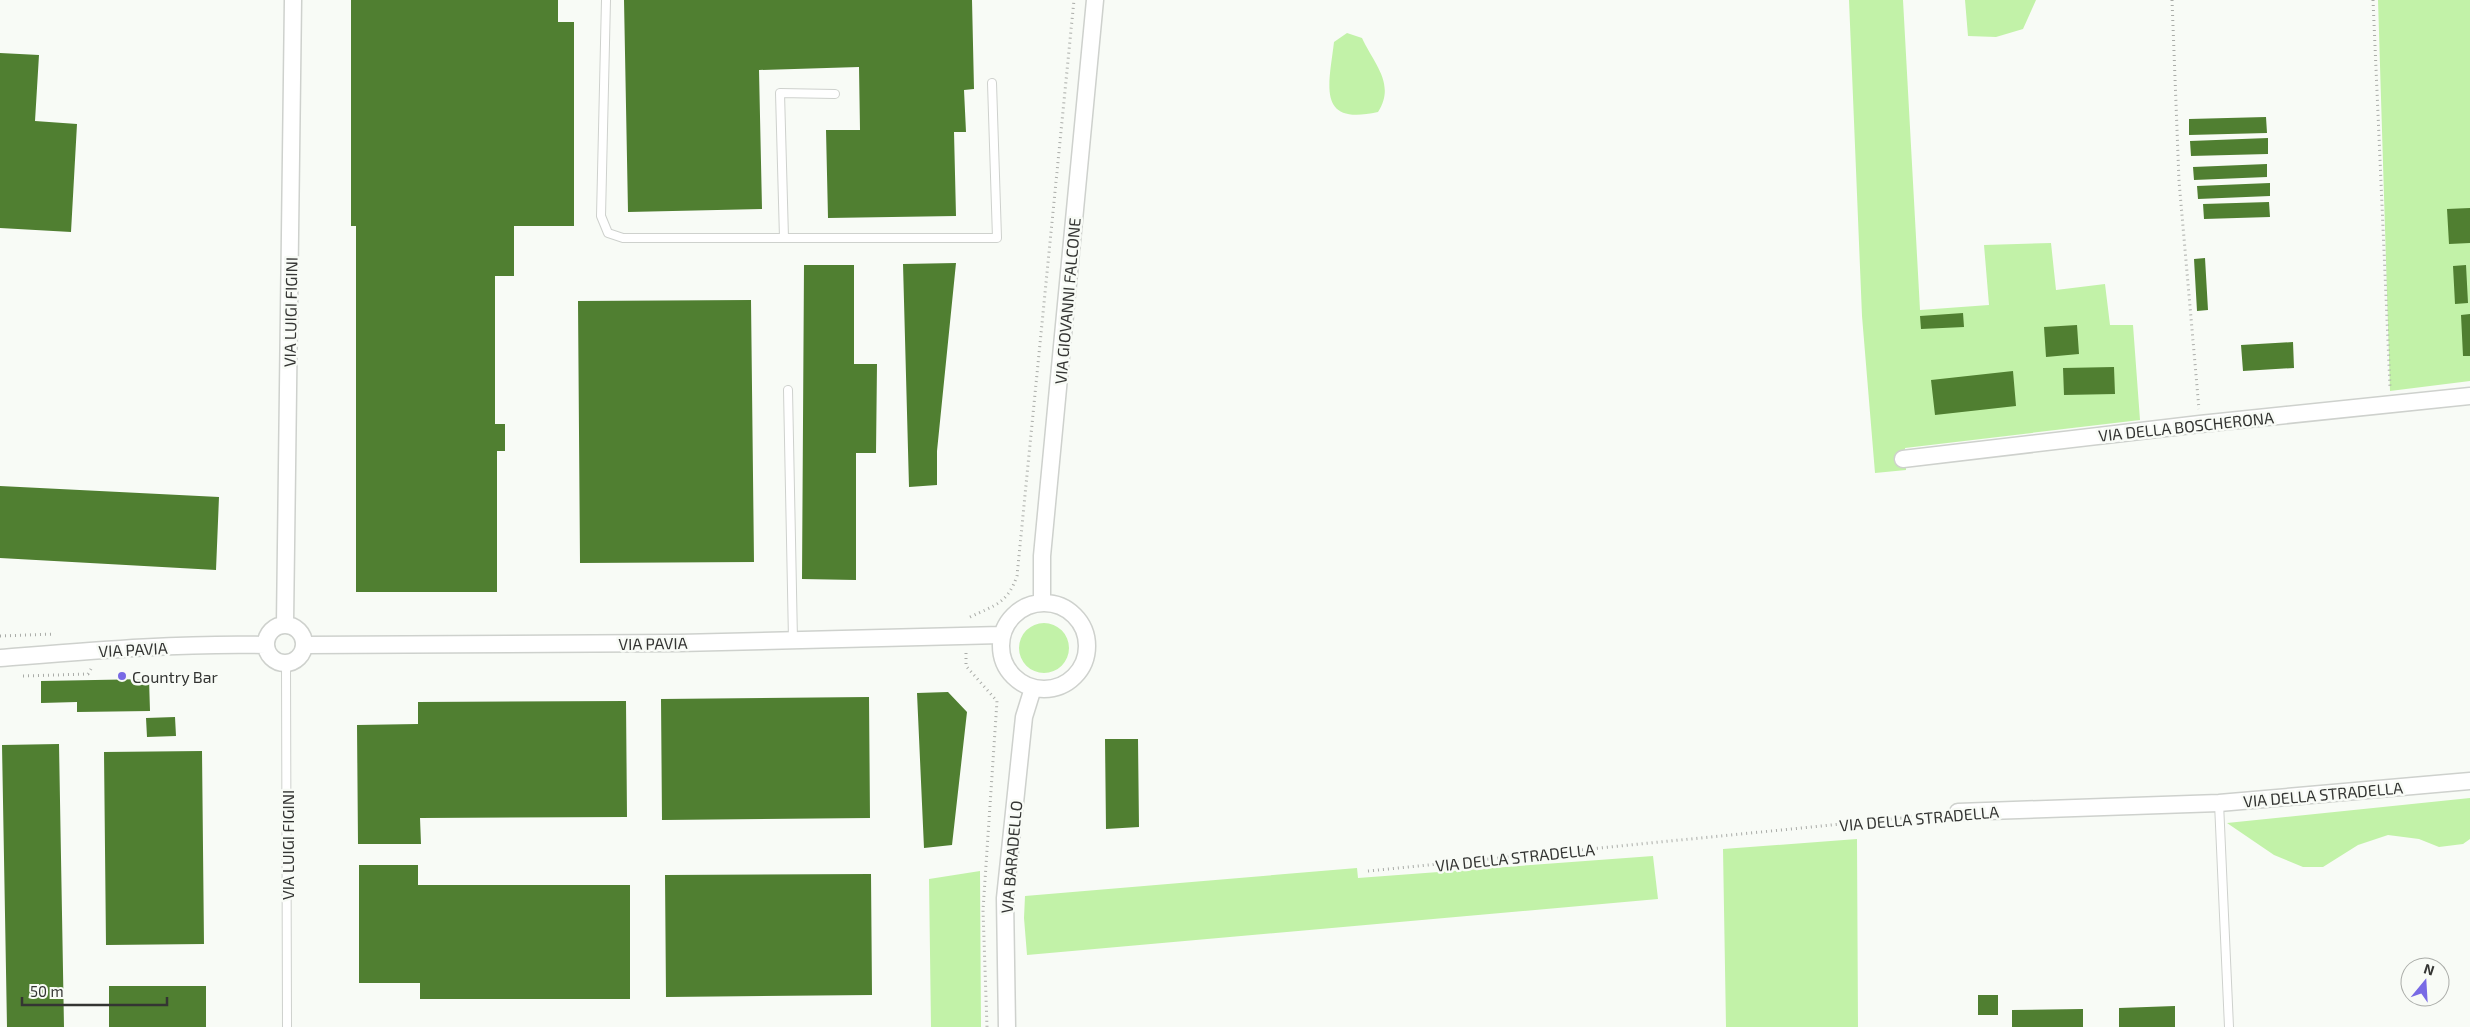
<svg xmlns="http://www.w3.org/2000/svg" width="2470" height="1027" viewBox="0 0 2470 1027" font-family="'Exo 2',sans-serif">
<rect width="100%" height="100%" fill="#f8fbf6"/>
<path fill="#c2f2a8" d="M1849,0H1903L1920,310L1989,305L1984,245L2051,243L2056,290L2105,284L2110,325H2133L2140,420L1905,448L1906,470L1875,473L1862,316Z
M1965,0H2036L2023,29L1996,37L1968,36Z
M2378,0H2470V381L2390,391Z
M1347,33L1362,38C1374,64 1396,84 1378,112C1316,126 1329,85 1334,42Z
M1019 648a25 25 0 1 1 50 0a25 25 0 1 1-50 0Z
M2470,798V839L2463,844L2439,847L2419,839L2388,835L2358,845L2323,867H2303L2274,855L2227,823Z
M1857,839L1858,1027H1726L1723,849Z
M1653,856L1658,899L1027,955L1024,918L1025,896L1357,868L1358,878Z
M980,871L981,1027H931L929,879Z"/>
<path fill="#507f31" d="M351,0H558V22H574V226H514V276H495V424H505V451H497V592H356V226H351Z
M624,0H972L974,89L964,90L966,132H954L956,216L828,218L826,130H860L859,67L759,70L762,209L628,212Z
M0,53L39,55L35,121L77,124L71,232L0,228Z
M2266,117L2267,133L2189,135V119Z
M2268,138V154L2191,156L2190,141Z
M2267,164V177L2194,180L2193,167Z
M2270,183V196L2198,199L2197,186Z
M2269,202L2270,217L2204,219L2203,204Z
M2470,208V243L2449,244L2447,209Z
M2205,258L2208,310L2197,311L2194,259Z
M956,263L937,451V485L909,487L903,264Z
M804,265H854V364H877L876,453H856V580L802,579Z
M2466,265L2468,303L2455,304L2453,266Z
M751,300L754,562L580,563L578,301Z
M1963,313L1964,327L1921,329L1920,316Z
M2470,314V356H2463L2461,315Z
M2077,325L2079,354L2046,357L2044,327Z
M2293,342L2294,368L2243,371L2241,345Z
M2114,367L2115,394L2064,395L2063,368Z
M2013,371L2016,406L1935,415L1931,380Z
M0,486L219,497L216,570L0,558Z
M149,679L150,711L77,712V702L41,703V681Z
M948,692L967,712L952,845L924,848L917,693Z
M869,697L870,818L662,820L661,699Z
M626,701L627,817L420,818L421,844H358L357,725L418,724V702Z
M175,717L176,736L147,737L146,718Z
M1105,739H1138L1139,827L1106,829Z
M59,744L64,1027H7L2,745Z
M202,751L204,944L106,945L104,752Z
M359,865H418V885H630V999H420V983H359Z
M871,874L872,995L666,997L665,875Z
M109,986H206V1027H109Z
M1978,995H1998V1015H1978Z
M2175,1006V1027H2119V1008Z
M2083,1009V1027H2012V1010Z"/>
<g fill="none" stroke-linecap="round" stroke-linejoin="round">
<defs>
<path id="service" d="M606,0L601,216L608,233L623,238H997L992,83
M784,238L780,93L835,94
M788,390L793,640
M286,663L287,1027
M2219,803L2229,1027"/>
<path id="minor" d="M1903,459L2200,424L2470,396
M1042,602V556L1095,0
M1001 646a43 43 0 1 1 86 0a43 43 0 1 1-86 0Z
M285,624L293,0
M266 644a19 19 0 1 1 38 0a19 19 0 1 1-38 0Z
M305,645L679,643L1001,635
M0,658C88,651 177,643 266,645
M1958,812L2219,803L2470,781
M1007,1027L1005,898L1024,717L1033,688"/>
</defs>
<use href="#service" stroke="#ced1cd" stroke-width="10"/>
<use href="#minor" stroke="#ced1cd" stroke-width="19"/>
<path stroke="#aaaca8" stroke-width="3" stroke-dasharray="1 4" stroke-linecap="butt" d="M2172,0L2179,181L2199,409
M2373,0L2390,387
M970,617C995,605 1007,604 1017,576L1074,0
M0,636L55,634
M966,653V666L997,701L983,910L987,1027
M23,676L88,674L91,669
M1368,871L1942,814"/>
<use href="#service" stroke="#fff" stroke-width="8"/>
<use href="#minor" stroke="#fff" stroke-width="16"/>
</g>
<circle fill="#786ae5" stroke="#f8fbf6" stroke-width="2" cx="122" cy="676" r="5"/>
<g text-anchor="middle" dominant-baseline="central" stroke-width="5" stroke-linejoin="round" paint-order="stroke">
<g font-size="16" fill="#343533" stroke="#f8fbf6">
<text transform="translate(1067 301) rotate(-85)">VIA GIOVANNI FALCONE</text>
<text transform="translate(290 312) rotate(-89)">VIA LUIGI FIGINI</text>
<text transform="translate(2186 426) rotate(-6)">VIA DELLA BOSCHERONA</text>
<text transform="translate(653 643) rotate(-1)">VIA PAVIA</text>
<text transform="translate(133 649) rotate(-3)">VIA PAVIA</text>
<text transform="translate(2323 794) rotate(-5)">VIA DELLA STRADELLA</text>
<text transform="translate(1919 818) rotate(-5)">VIA DELLA STRADELLA</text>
<text transform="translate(287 845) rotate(-90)">VIA LUIGI FIGINI</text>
<text transform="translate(1011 857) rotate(-85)">VIA BARADELLO</text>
<text transform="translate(1515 857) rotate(-6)">VIA DELLA STRADELLA</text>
</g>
<g font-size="16" fill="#343533" stroke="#f8fbf6" text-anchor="start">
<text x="132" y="676">Country Bar</text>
</g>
</g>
<g transform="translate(2425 982) rotate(18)"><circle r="24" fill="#f8fbf6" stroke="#aaaca8"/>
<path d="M0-4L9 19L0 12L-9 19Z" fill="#786ae5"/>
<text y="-8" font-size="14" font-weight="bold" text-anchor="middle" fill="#343533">N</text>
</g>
<path d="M22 997v8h145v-8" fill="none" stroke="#343533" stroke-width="2.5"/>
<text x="30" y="997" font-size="15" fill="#343533" stroke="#f8fbf6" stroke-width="4" paint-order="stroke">50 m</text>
</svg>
